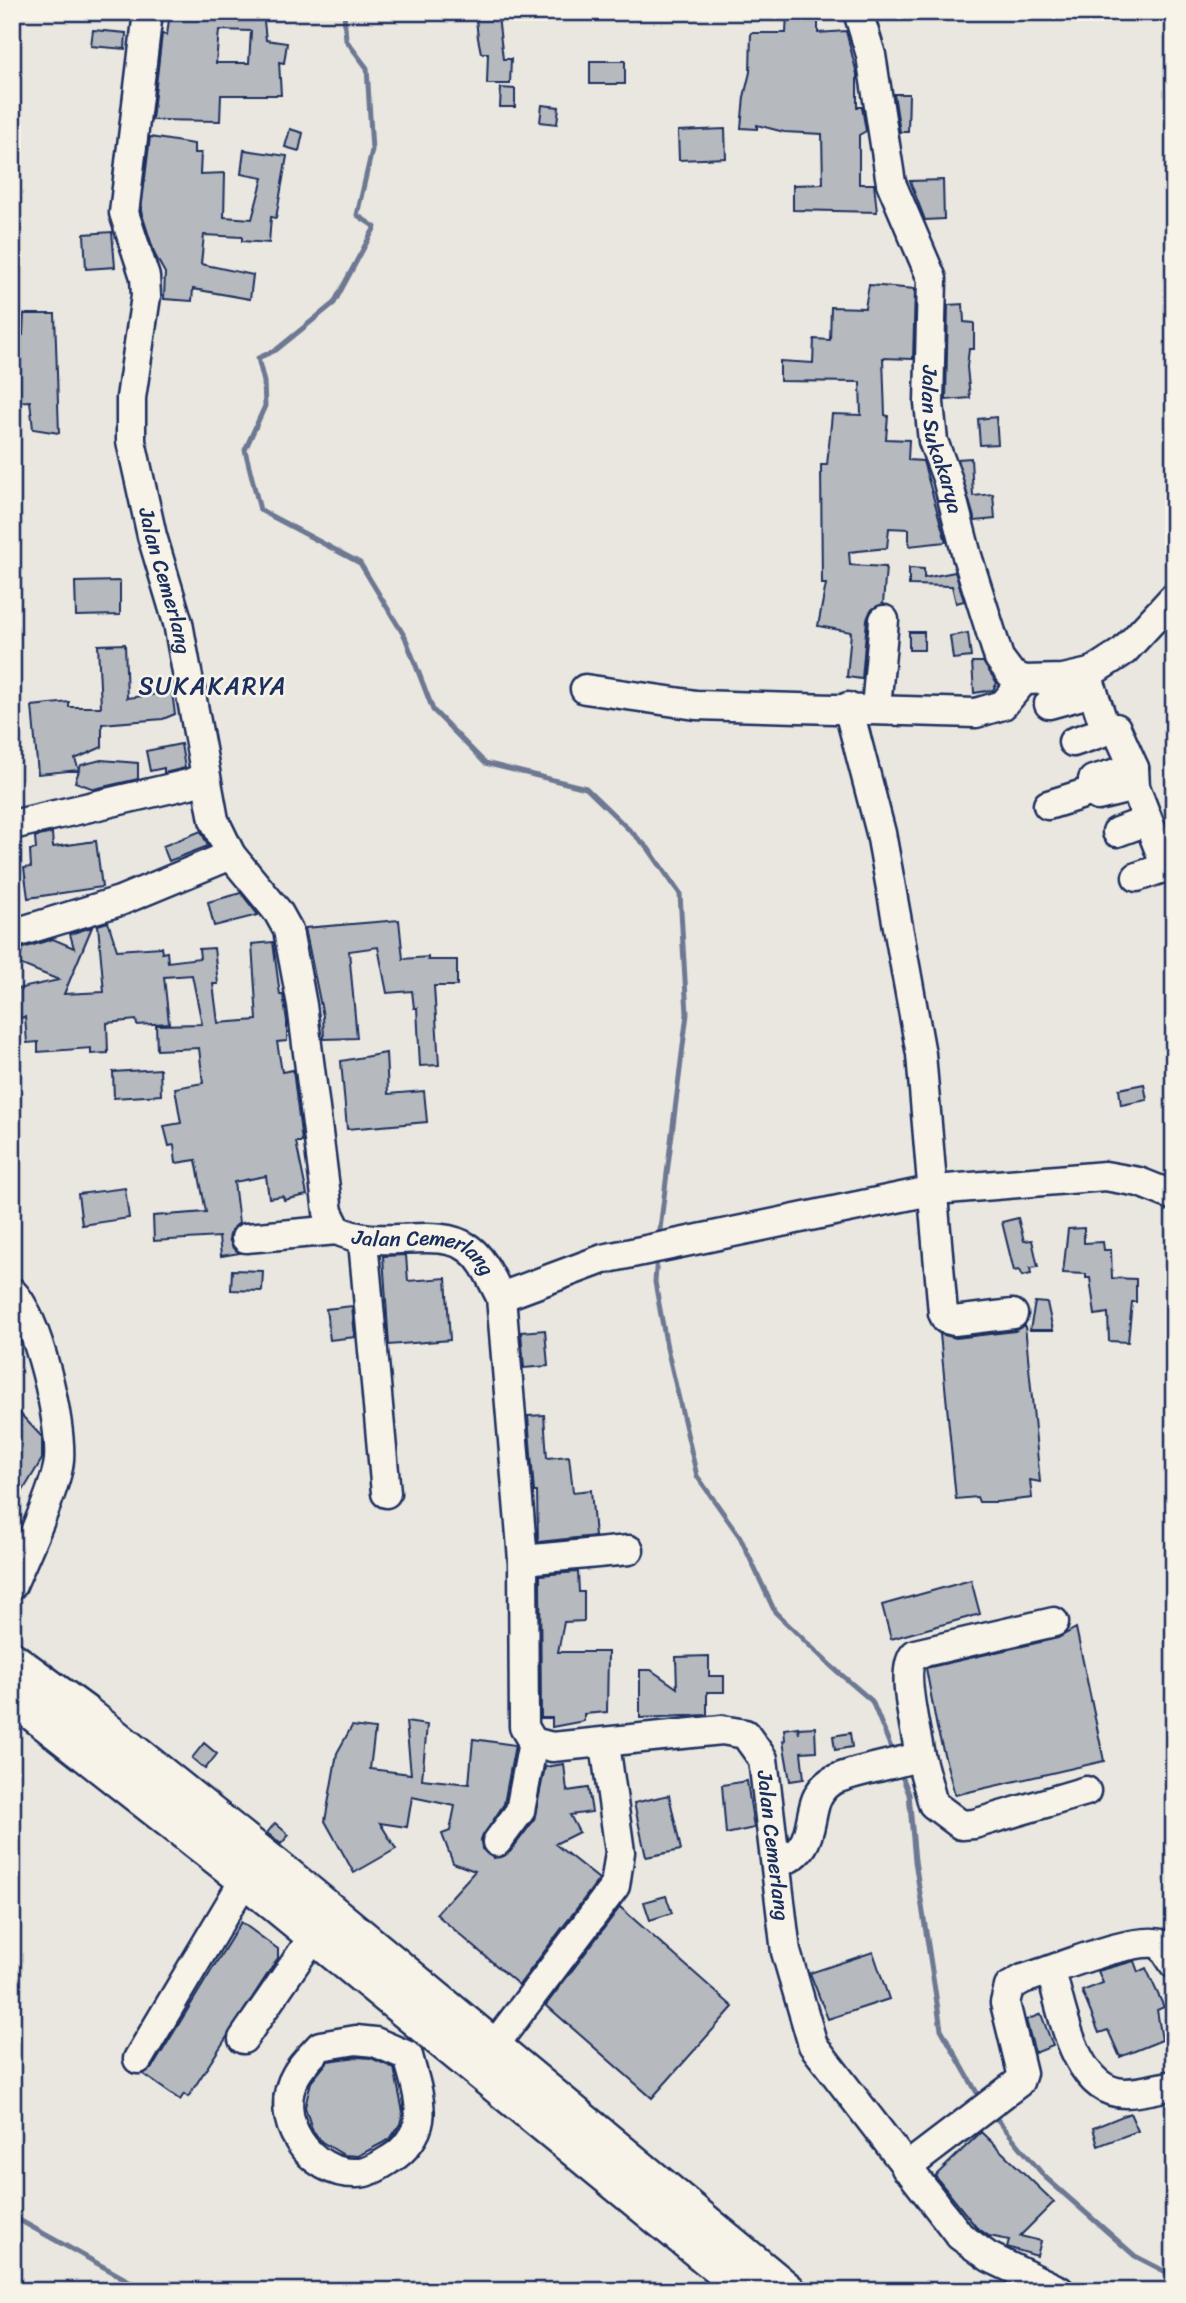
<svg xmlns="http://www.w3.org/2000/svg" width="1186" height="2303" viewBox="0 0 1186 2303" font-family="Sriracha,sans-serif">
<rect width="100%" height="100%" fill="#eae7e0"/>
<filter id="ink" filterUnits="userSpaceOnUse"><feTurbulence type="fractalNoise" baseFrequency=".0143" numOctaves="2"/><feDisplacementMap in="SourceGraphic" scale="14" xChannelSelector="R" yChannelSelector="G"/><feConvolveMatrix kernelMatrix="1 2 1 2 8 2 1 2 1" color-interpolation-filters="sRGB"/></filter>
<g filter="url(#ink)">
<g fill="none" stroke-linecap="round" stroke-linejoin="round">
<path stroke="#6d7892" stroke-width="5" d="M344,12L346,40L367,68L372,150L357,215L375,227L334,303L276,350L258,358L264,382L265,406L245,450L260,510L360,563L405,637L433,710L485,763L586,788L648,848L680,894L687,1014L659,1237
M657,1257L655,1282L667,1348L697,1476L740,1537L775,1612L831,1666L872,1701L894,1755
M900,1771L909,1794L915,1861L941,2029L981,2100
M992,2113L1045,2177L1135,2256L1174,2276
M12,2216L147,2291"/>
</g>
<path fill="#b6babf" stroke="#1b2f5e" stroke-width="2" fill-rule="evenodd" d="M170,12H263L266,40L287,43L284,63L279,62L281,95H221L220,121L152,120L162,34L167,35ZM219,30L251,31L249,63H216Z
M787,12H818V33L846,31L857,74V107H862L866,131L859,135V184H874L877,212L793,210V185L823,184L822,134L784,132L757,125V129L741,128L744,97L750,72L751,33H786Z
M498,16L503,59H511L510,84H487L488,53H481L478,38L476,19Z
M93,30L126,33L125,49L91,46Z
M590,61H625V84H590Z
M501,88L515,89V107H500Z
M894,94H909L908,132H900Z
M542,105L559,107L557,124L540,122Z
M290,129L303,133L299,151L285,147Z
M725,129L726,158L679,160L678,131Z
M150,137L194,144V153H201L200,174L225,173L224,217L252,219L263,178L241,174L244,150L287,156L276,218L271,217L269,243L242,241V237L204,235L201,264L253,275L250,299L193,289L192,301L164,299L165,273L155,255L141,211Z
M943,180L944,219L925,220L910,181Z
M112,232L115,267L86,269L84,234Z
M869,285L915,289L913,359L883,358L885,415L888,416L886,439L909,440L908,460L923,461L946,542L909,546V529L889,528L887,548L849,552L850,565L886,567L883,604L871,610L867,619L862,679L847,677L851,632L818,626L826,584H822L821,465H827L832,414L861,415L860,382L780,381V361L813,363L814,339L830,340L831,307L865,308Z
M963,304L964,322L974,323V349H969L967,367L970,398L946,400L948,305Z
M24,314H55L59,433L33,429L30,401L12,402V334L23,335Z
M996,417L998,444L980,445L978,419Z
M971,458L973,496L993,494L995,519L975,521L957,459Z
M909,568L924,569V578L955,572L964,601L956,603L952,586L909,585Z
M120,581V615L76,616L75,582Z
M909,632H924V650H909Z
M968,633L971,657L953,659L950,636Z
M125,644L127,698L172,692L175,714L163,719L102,724V747L75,759L79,770L38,774L32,706L69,702V707H101L98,645Z
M972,662H983L997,683L993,690L974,693Z
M181,744L185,768L164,773V768L150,771L146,751Z
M101,760L138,763V779L94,789L75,782L81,765Z
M201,831L208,846L169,861L163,846Z
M52,833L53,847L96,841L102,887L28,898L24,868L31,867L30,850L36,849L35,837Z
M241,893L258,915L214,926L208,902Z
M399,920L403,959L428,957V960H457V986H434L439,1065L420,1066L417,1008H414L412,991L387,993L378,947L349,951L357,1038L324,1039L323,1016L305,928Z
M108,922L117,950L161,947L162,953L167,952L168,962L200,958L199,949L214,948L218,984H213L218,1023L257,1020L252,944L273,942L280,995H283L287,1021V1041L277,1042L282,1072L293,1070L302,1142H296L307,1195L284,1200L283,1196L269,1198L266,1176L234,1182L239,1223L231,1230L229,1239L233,1248L240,1253L221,1256L219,1237L154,1241L153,1216L206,1212L196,1160L176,1163L174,1145L169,1146L164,1126L181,1123L175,1088L203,1083L199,1048L157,1050L156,1025L202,1024L192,975L164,977L169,1023L137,1025L136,1020L107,1023L108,1053L91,1054V1048L38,1052V1042L27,1043L25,1017L12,1019V990L59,980L17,963L23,948L53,939L74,948L70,934L92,927L64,994L104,992L98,925Z
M386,1053L388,1094L424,1091L427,1122L347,1129L341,1061Z
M160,1069L161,1095L114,1098L113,1072Z
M1144,1084L1147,1100L1121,1105L1119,1089Z
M125,1188L129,1218L82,1225L78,1194Z
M1018,1218L1024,1241L1032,1240L1038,1267L1030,1268L1031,1274L1022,1276L1019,1270L1014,1271L1002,1222Z
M1084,1228V1243L1103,1242L1104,1250H1111L1112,1278L1136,1279V1302H1132L1128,1342L1109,1341L1108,1313L1095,1315L1090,1278H1086V1274L1063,1273L1068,1229Z
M406,1255L408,1281L446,1278L450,1340L389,1345L383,1256Z
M232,1270L263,1271L262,1291L231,1290Z
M1035,1302L1047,1303L1053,1330H1030Z
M352,1306L355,1337L330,1340L326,1309Z
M1025,1325L1040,1482L1030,1480L1032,1498L997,1502H979L977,1497L956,1499L940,1334L956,1338L1015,1331Z
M545,1330L548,1366L524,1368L521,1332Z
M12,1405L42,1437V1459L12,1509Z
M544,1415L547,1458L569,1456L573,1492L591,1490L595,1536L538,1542L537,1492H534L528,1416Z
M578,1572L579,1592H584V1621L564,1622L558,1652H608L607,1712L584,1714V1721L552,1727V1718H541L540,1575Z
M971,1580L980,1614L891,1639L882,1605Z
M1076,1628L1104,1761L955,1795L937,1728L926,1668L1058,1638Z
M709,1656V1676H724V1692H707V1715L640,1718V1670H651L677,1688L676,1657Z
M406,1722L427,1725L422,1779L469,1784L473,1739L515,1745L504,1804L481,1839L482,1849L494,1858L510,1852L534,1820L545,1767L564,1764L567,1791L588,1788L592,1812L570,1815L579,1832L555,1844L599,1879L519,1985L436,1914L475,1871L453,1863L442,1834L450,1831L455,1806L412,1797L407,1827L380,1823L396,1849L354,1873L325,1821L337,1753L352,1726L375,1729L370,1769L411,1774Z
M798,1727L799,1734L798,1728L815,1727L816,1751L801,1752L804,1779L790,1781L783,1741L785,1740L784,1729Z
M850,1733L852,1747L835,1750L833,1736Z
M204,1743L217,1754L205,1769L192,1758Z
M747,1781L754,1828L726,1834L722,1785Z
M669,1795L681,1850L646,1857L634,1803Z
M275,1823L289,1835L281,1844L267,1833Z
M666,1896L672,1913L650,1920L644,1902Z
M620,1907L733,2007L652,2098L546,2005Z
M241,1922L278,1949V1958L188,2097L184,2094L180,2100L143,2074L152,2068Z
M873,1952L889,1999L828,2019L810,1973Z
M1134,1961L1138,1972L1146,1968L1164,2007L1157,2010L1162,2040L1120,2057L1108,2030L1099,2033L1082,1991L1103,1983L1098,1971Z
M1041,2014L1053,2046L1035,2053L1026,2020Z
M357,2057L371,2058L394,2068L403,2112L400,2124L390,2139L358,2156L344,2155L322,2142L313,2132L305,2107L311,2082L328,2061Z
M1130,2113L1138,2131L1098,2146L1093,2128Z
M981,2132L1054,2202L1020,2236L1041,2241L1037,2256L1007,2247L1009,2240L989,2236L976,2227L935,2176Z"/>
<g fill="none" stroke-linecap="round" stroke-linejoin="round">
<defs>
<g id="minor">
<path id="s1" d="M148,12L124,213L145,277L146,296L131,398V441L152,536L178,623L214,820L231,855L278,912L288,930L302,1005L328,1212L337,1230C379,1252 436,1225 468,1248C484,1259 492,1281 501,1297L523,1560L524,1727L533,1742L552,1747L722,1730L745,1734L763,1759L786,1952L813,2045L960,2236L989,2257L1060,2291"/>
<path id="s2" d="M858,12L871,55L891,183L932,279L929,403L933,441L947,478L967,556L999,658L1011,674L1024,680L1063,679L1090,673L1124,651L1174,597"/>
<path d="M1087,674L1106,731L1116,728L1134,768L1135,787L1166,867L1137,877"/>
<path d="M585,689L696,705L976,713L1003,705L1024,680"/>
<path d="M1049,704L1093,692"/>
<path d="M848,707L881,833L921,1054L943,1313L946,1319L954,1321L1013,1314"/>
<path d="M876,708L884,620"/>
<path d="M1073,742L1106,731"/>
<path d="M1134,768L1093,780L1098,796L1135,787"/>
<path d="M1048,805L1096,790"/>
<path d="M12,825L189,784L204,777"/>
<path d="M1117,832L1147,821"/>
<path d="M12,934L120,901L231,855"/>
<path d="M246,1238L337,1230"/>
<path d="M363,1241L386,1493"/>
<path d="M12,1292C38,1318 62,1423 59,1460C57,1487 24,1557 12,1585"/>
<path d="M501,1297L603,1259L935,1190L1105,1176L1139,1182L1174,1196"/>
<path d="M523,1560L629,1550"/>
<path d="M920,1756L933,1804L961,1825L974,1824L1086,1791"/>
<path d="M497,1842L520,1811L533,1742"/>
<path d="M776,1863C826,1850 799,1803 830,1782C843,1773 901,1763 920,1756C917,1734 899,1669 915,1654L1054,1622"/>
<path d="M1051,1971C1062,2010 1075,2093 1125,2093C1141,2093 1158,2088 1174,2085"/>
<path d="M243,2039L313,1937"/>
<path d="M356,2040L375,2042L408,2056C413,2076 422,2099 419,2120C417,2134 404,2151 392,2158C382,2164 370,2173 358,2173C309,2176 271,2117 296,2075C302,2064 312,2055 320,2046Z"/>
<path d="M138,2059L245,1879"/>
<path d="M481,2063L615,1886L620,1852L605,1744"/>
<path d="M906,2168L1019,2082L1022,2073L1005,2003L1009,1987L1023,1979C1055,1970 1132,1936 1161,1944L1174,1964"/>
</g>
<path id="major" d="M12,1660L87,1715L278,1868L788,2291
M12,1696L245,1879L748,2291"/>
</defs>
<use href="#minor" stroke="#1b2f5e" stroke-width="33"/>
<use href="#major" stroke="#1b2f5e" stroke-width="40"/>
<use href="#minor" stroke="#f7f3e8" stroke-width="28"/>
<use href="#major" stroke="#f7f3e8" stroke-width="35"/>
</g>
</g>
<g text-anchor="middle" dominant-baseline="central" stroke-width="5" stroke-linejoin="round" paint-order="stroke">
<g font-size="21" fill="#1b2f5e" stroke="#f7f3e8">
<text stroke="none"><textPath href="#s2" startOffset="441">Jalan Sukakarya</textPath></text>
<text stroke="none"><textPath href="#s1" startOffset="579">Jalan Cemerlang</textPath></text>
<text stroke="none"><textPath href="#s1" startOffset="1354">Jalan Cemerlang</textPath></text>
<text stroke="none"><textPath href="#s1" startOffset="2236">Jalan Cemerlang</textPath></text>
</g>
<g font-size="24" letter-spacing="2" fill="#1b2f5e" stroke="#f7f3e8">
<text x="213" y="686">SUKAKARYA</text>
</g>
</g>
<rect width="1186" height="2303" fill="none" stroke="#f7f3e8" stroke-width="42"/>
<rect x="21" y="21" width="1144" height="2261" fill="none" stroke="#1b2f5e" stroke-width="2.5" filter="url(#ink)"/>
</svg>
